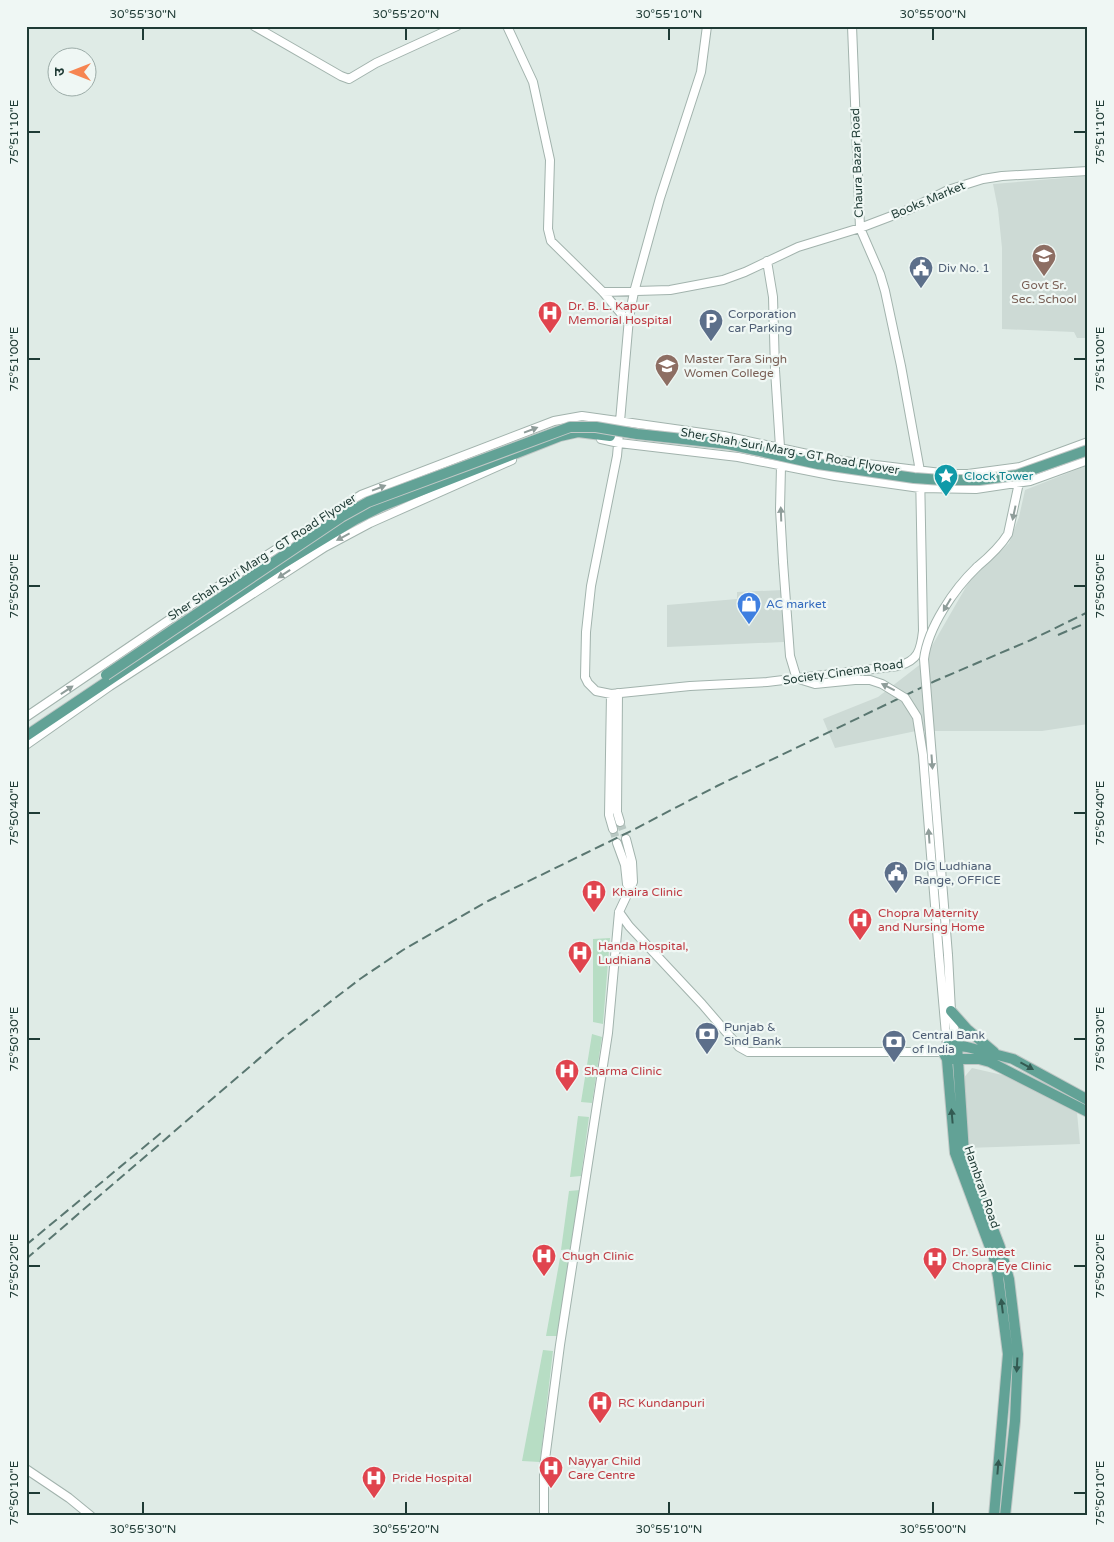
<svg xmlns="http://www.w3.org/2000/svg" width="1114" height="1542" viewBox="0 0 1114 1542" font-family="'Varela Round','Noto Sans Devanagari',sans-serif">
<rect width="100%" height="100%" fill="#dfebe6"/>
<path fill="#cddad5" d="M1088,176V338H1077L1074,332L1002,329V248L998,209L993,184Z
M1088,465V724L1042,731H916L835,748L823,719L878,697L922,663L970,580L1009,543L1019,517L1025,490Z
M783,590L784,642L667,647V605L737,599V592Z
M972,1068L1011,1077L1077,1113L1080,1144L967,1148L961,1081Z"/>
<path fill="#b7ddc4" d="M610,938L603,1024L593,1022V939Z
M592,1034L602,1037L592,1103L581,1102Z
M578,1116L589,1117L581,1176L570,1177Z
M580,1190L570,1249L561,1250L569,1191Z
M560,1258H570L557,1336H546Z
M543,1350L553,1351L540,1462L522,1461Z"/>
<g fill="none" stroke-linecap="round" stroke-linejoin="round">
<path stroke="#b9c8c3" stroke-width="8" stroke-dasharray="8 4" stroke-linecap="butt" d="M620,822L626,839
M613,829L617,843"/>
<defs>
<path id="minor" d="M254,26L341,76L349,79L376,63L457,26
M507,26L533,82L550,160L548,229L551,241L603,292L629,323
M707,26L701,72L660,198L634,292L629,318L617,456L591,586L586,632L585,677L588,683L596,691L611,694L690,686L767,682L898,666C918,661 921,650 923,631L920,471L901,366L885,291L880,274L860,228L852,26
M767,261L773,297L775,370L780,447
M603,292L670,290L723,280L745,272L798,247L860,228L910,209L948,190L983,179L1002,176L1088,171
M601,439L619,443L738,457L835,476L920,488L976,489L1030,481L1088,460
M781,466L780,509L783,562
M977,567C989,557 1000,547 1008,534L1020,478
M618,693L617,812L620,822
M611,694L609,815L613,829
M26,717L222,584L361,495L554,421L582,416L724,436L835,460L949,474H968L1020,467L1088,442
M26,745L110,686L325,547L370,523L512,460
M617,843L625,865L627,884L630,888
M619,912L629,926L702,1004L739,1047L748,1052H943
M939,955L947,1046
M948,955L951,1011L957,1045
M26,1469L69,1498L91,1516
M544,1516V1467L560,1345L608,1033L619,912L633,882L632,862L626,839"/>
<path id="major" d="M26,736L282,564L356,519L382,506L560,436L578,432L610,436
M951,1011L967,1029L994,1052
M957,1045L964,1153L1000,1247L1009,1279L1018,1354L1015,1421L1005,1516
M951,1059H979L990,1062L1088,1112
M994,1516L1008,1354L998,1277L994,1258L955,1153L947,1059L943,1052L947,1046L952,1045L967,1047L1013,1059L1088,1100"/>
</defs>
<use href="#minor" stroke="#a2b3ad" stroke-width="10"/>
<use href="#major" stroke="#c0c8c6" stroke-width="12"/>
<use href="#minor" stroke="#fff" stroke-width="8"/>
<use href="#major" stroke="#62a296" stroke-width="10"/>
<path stroke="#5a7771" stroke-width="2" stroke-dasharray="10 5" stroke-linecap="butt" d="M1058,635L1088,622
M26,1245L161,1133
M26,1259L283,1038L360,979L403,950L488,901L633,830L717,786L935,681L1031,640L1088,612"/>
<defs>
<path id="minor-bridge" d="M783,562L790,656L796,676L802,680L815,684L855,680H870L882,684L905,698L917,717L923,755L939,955
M948,955L924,659C928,627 954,589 977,567"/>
<path id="major-bridge" d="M106,675L341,517L368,502L570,427H596L637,434L728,444L818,464L914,478L942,480H979L1017,475L1088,450"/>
</defs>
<use href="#minor-bridge" stroke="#a2b3ad" stroke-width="10" stroke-linecap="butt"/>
<use href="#major-bridge" stroke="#c0c8c6" stroke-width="12" stroke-linecap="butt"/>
<use href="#minor-bridge" stroke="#fff" stroke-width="8"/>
<use href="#major-bridge" stroke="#62a296" stroke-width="10"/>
</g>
<defs><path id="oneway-solid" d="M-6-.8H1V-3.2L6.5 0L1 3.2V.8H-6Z" transform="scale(1.25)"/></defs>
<g fill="#8f9d9a">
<use href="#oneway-solid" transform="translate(531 430) rotate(-21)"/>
<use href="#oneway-solid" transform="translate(379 488) rotate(-21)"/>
<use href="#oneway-solid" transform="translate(1014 513) rotate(102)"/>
<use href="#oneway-solid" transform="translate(781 514) rotate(-92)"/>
<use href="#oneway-solid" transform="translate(343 537) rotate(152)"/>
<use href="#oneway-solid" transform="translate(284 574) rotate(146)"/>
<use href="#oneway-solid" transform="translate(947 605) rotate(121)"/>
<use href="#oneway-solid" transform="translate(888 687) rotate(-153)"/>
<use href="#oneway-solid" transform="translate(67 690) rotate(-34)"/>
<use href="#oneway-solid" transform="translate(932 762) rotate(86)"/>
<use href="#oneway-solid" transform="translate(929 836) rotate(-94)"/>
</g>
<g fill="#335a52">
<use href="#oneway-solid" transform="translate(1027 1066) rotate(29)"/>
<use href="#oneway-solid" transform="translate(952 1116) rotate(-95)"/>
<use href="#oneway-solid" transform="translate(1002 1306) rotate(-97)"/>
<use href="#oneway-solid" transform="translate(1017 1365) rotate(93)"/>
<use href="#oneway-solid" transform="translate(998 1467) rotate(-85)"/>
</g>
<path fill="none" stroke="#1f3b35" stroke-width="2" d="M143,28V40M406,28V40M669,28V40M933,28V40M28,132H40M1074,132H1086M28,359H40M1074,359H1086M28,586H40M1074,586H1086M28,813H40M1074,813H1086M28,1039H40M1074,1039H1086M28,1266H40M1074,1266H1086M28,1493H40M1074,1493H1086M143,1502V1514M406,1502V1514M669,1502V1514M933,1502V1514"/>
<defs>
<symbol id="school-pin" viewBox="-11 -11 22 30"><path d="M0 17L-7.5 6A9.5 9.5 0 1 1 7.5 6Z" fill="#8d6e63" stroke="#eff7f4"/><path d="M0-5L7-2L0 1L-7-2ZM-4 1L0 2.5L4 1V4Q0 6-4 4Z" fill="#fff"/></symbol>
<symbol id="civic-pin" viewBox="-11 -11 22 30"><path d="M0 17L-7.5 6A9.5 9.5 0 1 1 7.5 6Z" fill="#5c6f8a" stroke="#eff7f4"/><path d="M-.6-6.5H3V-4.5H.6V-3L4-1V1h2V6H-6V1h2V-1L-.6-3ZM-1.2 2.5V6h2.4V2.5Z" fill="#fff"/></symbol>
<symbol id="hospital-pin" viewBox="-11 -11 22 30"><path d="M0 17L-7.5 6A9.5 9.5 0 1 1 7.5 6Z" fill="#e0444e" stroke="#eff7f4"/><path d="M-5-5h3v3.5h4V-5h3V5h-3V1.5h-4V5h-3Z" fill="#fff"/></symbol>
<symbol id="parking-pin" viewBox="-11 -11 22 30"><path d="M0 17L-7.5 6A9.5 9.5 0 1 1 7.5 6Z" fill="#5c6f8a" stroke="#eff7f4"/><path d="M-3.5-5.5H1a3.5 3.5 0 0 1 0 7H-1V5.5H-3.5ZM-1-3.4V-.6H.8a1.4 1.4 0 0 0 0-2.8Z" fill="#fff"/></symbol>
<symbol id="university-pin" viewBox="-11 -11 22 30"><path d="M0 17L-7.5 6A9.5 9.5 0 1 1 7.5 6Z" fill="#8d6e63" stroke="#eff7f4"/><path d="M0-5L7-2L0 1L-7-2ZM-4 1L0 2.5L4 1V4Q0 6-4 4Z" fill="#fff"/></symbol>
<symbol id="sight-pin" viewBox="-11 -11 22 30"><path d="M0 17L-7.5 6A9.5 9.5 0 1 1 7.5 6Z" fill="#0f9aa8" stroke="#eff7f4"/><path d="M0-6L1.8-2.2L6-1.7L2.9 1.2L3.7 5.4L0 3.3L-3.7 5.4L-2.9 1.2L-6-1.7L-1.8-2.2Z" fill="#fff"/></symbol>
<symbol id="shop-pin" viewBox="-11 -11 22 30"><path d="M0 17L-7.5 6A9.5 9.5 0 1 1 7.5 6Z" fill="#3f7fe0" stroke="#eff7f4"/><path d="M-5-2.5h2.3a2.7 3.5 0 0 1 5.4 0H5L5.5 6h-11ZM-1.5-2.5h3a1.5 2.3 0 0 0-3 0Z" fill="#fff"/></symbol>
<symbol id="bank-pin" viewBox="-11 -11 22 30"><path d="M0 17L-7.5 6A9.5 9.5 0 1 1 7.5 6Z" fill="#5c6f8a" stroke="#eff7f4"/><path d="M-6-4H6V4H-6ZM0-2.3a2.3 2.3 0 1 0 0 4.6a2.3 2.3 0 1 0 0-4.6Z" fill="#fff"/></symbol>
</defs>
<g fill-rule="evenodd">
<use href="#school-pin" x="1030" y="242" width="28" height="38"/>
<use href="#civic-pin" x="907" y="254" width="28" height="38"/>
<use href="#hospital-pin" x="536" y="299" width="28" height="38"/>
<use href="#parking-pin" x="697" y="307" width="28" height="38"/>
<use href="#university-pin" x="653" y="352" width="28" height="38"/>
<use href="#sight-pin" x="932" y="462" width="28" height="38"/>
<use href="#shop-pin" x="735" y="590" width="28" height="38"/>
<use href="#civic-pin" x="882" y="859" width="28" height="38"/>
<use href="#hospital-pin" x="580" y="878" width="28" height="38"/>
<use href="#hospital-pin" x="846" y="906" width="28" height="38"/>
<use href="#hospital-pin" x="566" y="939" width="28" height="38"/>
<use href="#bank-pin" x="693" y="1020" width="28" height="38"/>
<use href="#bank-pin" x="880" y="1028" width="28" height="38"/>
<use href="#hospital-pin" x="553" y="1057" width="28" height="38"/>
<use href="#hospital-pin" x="530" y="1242" width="28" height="38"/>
<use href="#hospital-pin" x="921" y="1245" width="28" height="38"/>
<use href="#hospital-pin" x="586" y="1389" width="28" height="38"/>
<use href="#hospital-pin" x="537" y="1454" width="28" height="38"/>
<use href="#hospital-pin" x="360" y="1464" width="28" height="38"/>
</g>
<g text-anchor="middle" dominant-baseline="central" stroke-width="4.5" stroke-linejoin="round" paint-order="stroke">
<g font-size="12" fill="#1f3b35" stroke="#eff7f4">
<text transform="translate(857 163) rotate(-92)">Chaura Bazar Road</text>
<text transform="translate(928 200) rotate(-23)">Books Market</text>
<text transform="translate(790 451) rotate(10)">Sher Shah Suri Marg - GT Road Flyover</text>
<text transform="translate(262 557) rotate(-33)">Sher Shah Suri Marg - GT Road Flyover</text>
<text transform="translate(843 672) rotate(-8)">Society Cinema Road</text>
<text transform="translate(982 1187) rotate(71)">Hambran Road</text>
</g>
<g font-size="12" fill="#4e5e75" stroke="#eff7f4" text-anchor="start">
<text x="938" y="268">Div No. 1</text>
<text x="728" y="314">Corporation<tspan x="728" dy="14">car Parking</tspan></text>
<text x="914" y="866">DIG Ludhiana<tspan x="914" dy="14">Range, OFFICE</tspan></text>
<text x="724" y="1027">Punjab &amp;<tspan x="724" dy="14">Sind Bank</tspan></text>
<text x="912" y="1035">Central Bank<tspan x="912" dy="14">of India</tspan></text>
</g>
<g font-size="12" fill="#785e54" stroke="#eff7f4">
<text x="1044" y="285">Govt Sr.<tspan x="1044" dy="14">Sec. School</tspan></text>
<text x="684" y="359" text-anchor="start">Master Tara Singh<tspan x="684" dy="14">Women College</tspan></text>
</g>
<g font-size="12" fill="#be3a42" stroke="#eff7f4" text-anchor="start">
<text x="568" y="306">Dr. B. L. Kapur<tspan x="568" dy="14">Memorial Hospital</tspan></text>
<text x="612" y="892">Khaira Clinic</text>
<text x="878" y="913">Chopra Maternity<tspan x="878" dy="14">and Nursing Home</tspan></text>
<text x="598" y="946">Handa Hospital,<tspan x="598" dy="14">Ludhiana</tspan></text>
<text x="584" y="1071">Sharma Clinic</text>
<text x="952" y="1252">Dr. Sumeet<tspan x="952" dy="14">Chopra Eye Clinic</tspan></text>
<text x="562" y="1256">Chugh Clinic</text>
<text x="618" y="1403">RC Kundanpuri</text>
<text x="568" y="1461">Nayyar Child<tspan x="568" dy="14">Care Centre</tspan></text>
<text x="392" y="1478">Pride Hospital</text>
</g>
<g font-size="12" fill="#0d838f" stroke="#eff7f4" text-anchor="start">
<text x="964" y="476">Clock Tower</text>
</g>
<g font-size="12" fill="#366cbe" stroke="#eff7f4" text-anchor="start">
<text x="766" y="604">AC market</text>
</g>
</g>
<rect width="1114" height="1542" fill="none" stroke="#eff7f4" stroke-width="55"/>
<g transform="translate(72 72) rotate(270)"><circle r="24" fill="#eff7f4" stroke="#9caca8"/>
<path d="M0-4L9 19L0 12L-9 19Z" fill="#f68551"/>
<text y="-8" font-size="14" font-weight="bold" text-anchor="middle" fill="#1f3b35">उ</text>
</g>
<rect x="28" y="28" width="1058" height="1486" fill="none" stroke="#1f3b35" stroke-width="2"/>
<g font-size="12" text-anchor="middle" fill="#1f3b35">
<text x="143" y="18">30°55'30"N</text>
<text x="406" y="18">30°55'20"N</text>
<text x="669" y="18">30°55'10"N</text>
<text x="933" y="18">30°55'00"N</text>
<text transform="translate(1100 132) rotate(-90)" y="4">75°51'10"E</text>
<text transform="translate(14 132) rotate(-90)" y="4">75°51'10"E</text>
<text transform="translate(1100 359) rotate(-90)" y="4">75°51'00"E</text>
<text transform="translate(14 359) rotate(-90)" y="4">75°51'00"E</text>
<text transform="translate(1100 586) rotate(-90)" y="4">75°50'50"E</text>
<text transform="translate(14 586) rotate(-90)" y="4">75°50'50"E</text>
<text transform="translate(1100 813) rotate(-90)" y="4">75°50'40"E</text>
<text transform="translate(14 813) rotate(-90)" y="4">75°50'40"E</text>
<text transform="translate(1100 1039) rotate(-90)" y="4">75°50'30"E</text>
<text transform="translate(14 1039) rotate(-90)" y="4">75°50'30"E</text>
<text transform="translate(1100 1266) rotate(-90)" y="4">75°50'20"E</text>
<text transform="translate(14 1266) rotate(-90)" y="4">75°50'20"E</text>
<text transform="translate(14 1493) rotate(-90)" y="4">75°50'10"E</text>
<text transform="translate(1100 1493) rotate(-90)" y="4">75°50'10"E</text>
<text x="143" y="1533">30°55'30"N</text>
<text x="406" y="1533">30°55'20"N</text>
<text x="669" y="1533">30°55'10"N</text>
<text x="933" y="1533">30°55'00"N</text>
</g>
</svg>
